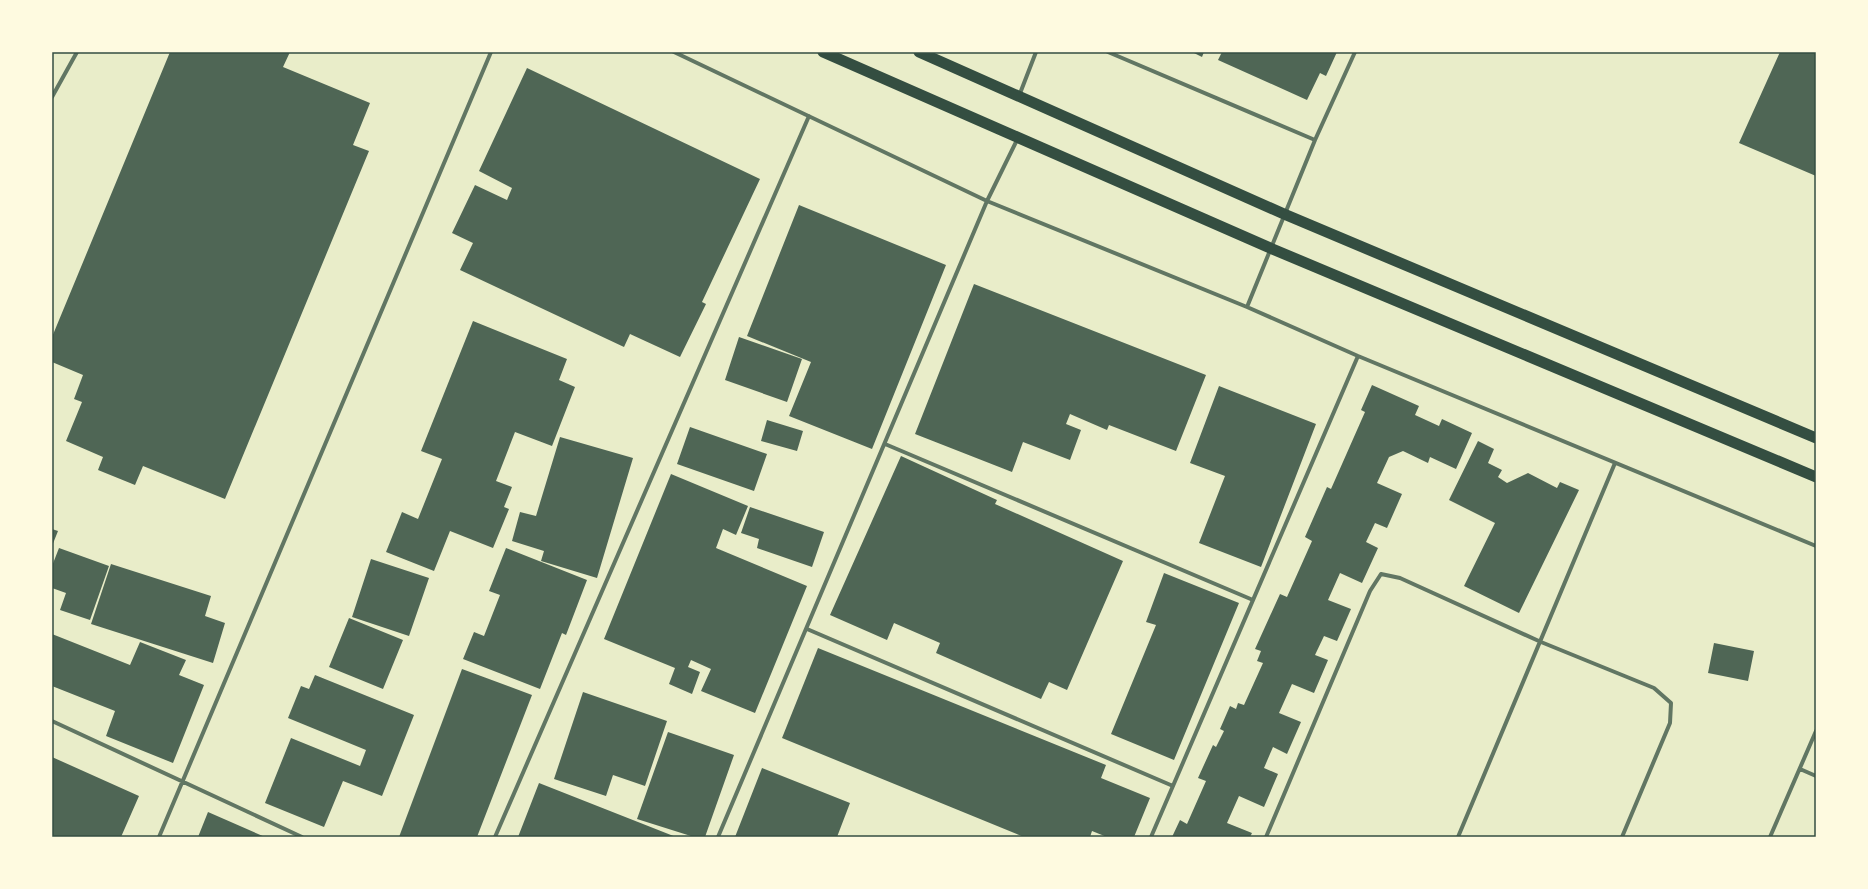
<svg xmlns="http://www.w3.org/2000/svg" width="1868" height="889" viewBox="0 0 1868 889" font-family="Signika,sans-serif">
<rect width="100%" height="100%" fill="#e9edc9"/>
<path fill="#4f6655" d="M170,52H290L283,67L370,103L353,145L369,151L225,499L143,466L135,485L98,470L103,457L66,441L82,402L74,399L83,375L52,362V337Z
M1192,52H1204L1202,57Z
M1222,52H1337L1326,76L1320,73L1307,100L1218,60Z
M1780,52H1816V176L1739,143Z
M527,68L760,179L702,302L706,304L680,357L630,334L624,347L460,270L473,243L452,233L475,185L507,200L512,188L479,171Z
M799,205L946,265L872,449L789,416L811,362L747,336Z
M974,284L1206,375L1176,451L1109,425L1107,430L1070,414L1066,424L1081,430L1070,460L1023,442L1012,472L915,434Z
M473,321L567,359L559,380L575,387L552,446L515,432L496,481L512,487L504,507L509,509L493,548L450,531L434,571L386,552L402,512L418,519L442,459L421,451Z
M739,337L802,359L787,402L725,380Z
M1372,385L1419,406L1415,415L1439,426L1442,419L1472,433L1456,469L1430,457L1428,463L1403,451L1389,457L1377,483L1402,494L1387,528L1375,523L1366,542L1378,548L1362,583L1340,573L1328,600L1351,609L1337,641L1324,636L1315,655L1328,660L1314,693L1292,684L1279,713L1301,722L1287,754L1273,747L1264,768L1278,774L1264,807L1239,796L1227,823L1252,833L1250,837H1172L1180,820L1187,824L1206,781L1198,778L1213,745L1216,747L1224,731L1220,729L1230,706L1236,709L1238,703L1244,705L1263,663L1257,661L1261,651L1255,649L1280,594L1287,597L1312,541L1305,537L1327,487L1331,489L1365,412L1361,410Z
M1219,386L1316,424L1261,567L1199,543L1225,476L1190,463Z
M767,420L803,431L797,451L761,441Z
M690,427L767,454L754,491L677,464Z
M560,437L633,458L597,578L541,561L544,551L512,541L520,512L536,516Z
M1478,441L1494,449L1488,463L1502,470L1498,477L1507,483L1528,473L1557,488L1560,482L1579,490L1519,613L1464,586L1495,523L1449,500Z
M901,456L997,500L995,504L1123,561L1067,690L1049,682L1041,699L936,653L940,643L894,623L887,640L830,615Z
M671,474L748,506L736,535L723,529L716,548L807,586L755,713L701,691L711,669L691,660L688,667L700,672L692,694L669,684L675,668L604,639Z
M750,507L824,532L812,567L757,548L759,539L741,533Z
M52,529L58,531L52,546Z
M59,548L109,566L90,620L60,610L66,593L52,588V566Z
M506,548L587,580L566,635L562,633L540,689L463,659L474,632L484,636L500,595L489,591Z
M371,559L429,578L409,636L352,617Z
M111,564L211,596L205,616L225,623L213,663L91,624Z
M1164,573L1239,603L1174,760L1111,734L1156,625L1146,622Z
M349,618L403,640L383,689L329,667Z
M52,634L130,665L140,642L186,660L179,675L204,685L173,763L106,736L115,711L52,686Z
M1714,643L1754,651L1748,681L1708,673Z
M818,648L1106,765L1101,778L1150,798L1134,837H1107L1092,831L1090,837H1024L782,738Z
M462,669L532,695L477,837H399Z
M315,675L414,715L382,796L343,781L324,827L265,803L291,738L360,766L366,750L288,718L301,686L309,689Z
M583,692L667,721L645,786L613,775L606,796L554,779Z
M668,732L734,755L705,837H694L637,819Z
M52,757L139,796L121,837H52Z
M762,768L850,803L837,837H735Z
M539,783L676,837H518Z
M208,812L265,837H198Z"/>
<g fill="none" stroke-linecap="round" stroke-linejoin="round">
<path stroke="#617663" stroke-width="4" d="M674,52L987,201L1247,307L1358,356L1816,546
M1108,52L1315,140
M1019,96L1036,52
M52,97L77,52
M1247,307L1315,140L1355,52
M885,444L1253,600
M807,629L1173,786
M52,721L302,837
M1800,769L1816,776
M159,837L491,52
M495,837L809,116
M718,837L987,201L1018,138
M1151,837L1358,356
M1266,837L1370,591L1381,574L1400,578L1541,642L1654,688L1671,703L1670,723L1622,837
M1458,837L1615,463
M1770,837L1816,731"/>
<path stroke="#344e41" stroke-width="11" d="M823,52L1270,248L1816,477
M919,52L1284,214L1816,438"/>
</g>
<rect width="1868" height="889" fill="none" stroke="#fefae0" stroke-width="106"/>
<rect x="53" y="53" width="1762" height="783" fill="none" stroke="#344e41" stroke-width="1.5"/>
</svg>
